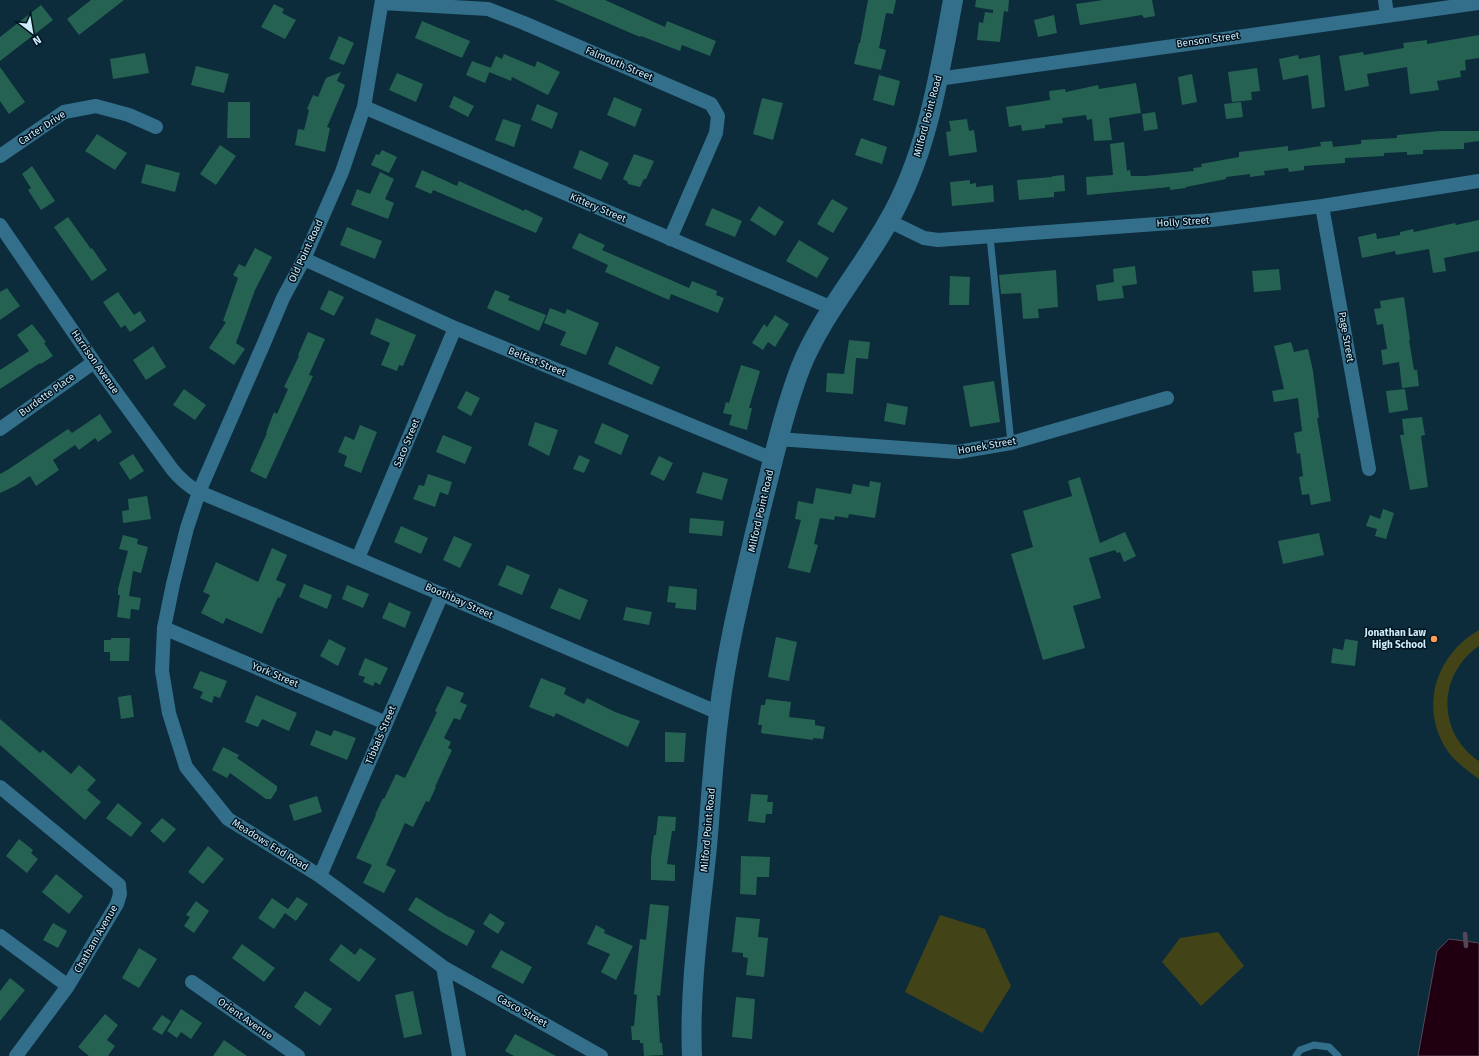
<svg xmlns="http://www.w3.org/2000/svg" width="1479" height="1056" viewBox="0 0 1479 1056" font-family="'Fira Sans',sans-serif">
<rect width="100%" height="100%" fill="#0c2c3b"/>
<path fill="#424418" d="M1479,630V646C1437,675 1437,733 1479,761V779C1468,771 1457,763 1449,753C1418,710 1435,655 1479,630Z
M940,915L985,929L1011,986L982,1033L905,992Z
M1218,932L1244,966L1201,1006L1162,962L1180,938Z"/>
<path fill="#200010" stroke="#544757" d="M1449,939L1479,943V1056H1418L1437,951Z"/>
<g fill="none" stroke-linecap="round" stroke-linejoin="round">
<path stroke="#544757" stroke-width="4.5" d="M1465,934L1466,946"/>
</g>
<path fill="#256251" d="M91,0H124L79,35L67,19Z
M554,0H605L665,27L667,21L716,41L710,56L682,45L680,51L641,36L640,37Z
M868,0H896L893,14L886,13L879,48L886,50L881,70L854,64L859,43H860Z
M976,0H1009L1008,12L1004,11L1000,42L977,40L979,22L983,23L985,12L993,13V10L975,7Z
M1103,0H1152L1155,16L1144,18L1142,15L1080,25L1076,4Z
M274,4L284,9L282,13L296,20L285,39L261,27Z
M41,5L53,20L0,61V37Z
M1054,15L1057,33L1038,37L1034,20Z
M422,21L470,41L462,58L415,38Z
M1479,35V58L1465,60L1466,70L1460,71L1461,77L1437,81L1439,90L1410,94L1407,67L1367,74L1369,86L1345,91L1339,56L1363,52L1364,55L1404,48L1403,43L1427,40V44Z
M339,36L354,43L344,65L329,59Z
M145,53L149,73L113,79L110,59Z
M504,54L535,67L537,61L560,72L548,95L512,77L511,81L489,72L496,56L502,59Z
M1298,55L1299,59L1320,55L1325,107L1312,109L1308,75L1283,80L1279,59Z
M472,61L491,68L485,83L466,75Z
M196,66L229,74L224,93L191,85Z
M0,67L25,102L9,114L0,101Z
M1257,68L1260,91L1251,92L1252,100L1232,102L1228,72Z
M341,72L337,81L345,85L327,127L330,128L325,152L295,145L298,129L304,130L309,110L307,109L313,95L318,97L326,78Z
M397,73L423,84L416,102L389,90Z
M1192,74L1197,102L1182,105L1178,77Z
M879,75L900,81L894,106L873,100Z
M1136,83L1141,113L1109,118L1112,140L1094,141L1092,119L1087,120L1086,115L1062,118L1063,123L1045,125V128L1022,131L1021,125L1009,127L1006,107L1050,100L1049,91L1065,89L1066,92L1098,85L1099,89Z
M454,96L474,106L468,117L449,107Z
M614,97L642,109L635,127L607,115Z
M762,98L783,103L773,140L753,134Z
M228,102H250V138H227Z
M1241,102L1243,117L1226,119L1224,104Z
M537,104L558,113L552,129L531,120Z
M1155,112L1158,129L1144,131L1142,114Z
M503,119L521,125L514,147L495,140Z
M967,119L969,131L974,130L977,152L949,156L946,132L951,131L949,121Z
M1440,131H1479V141L1464,143V149L1423,150V154L1407,155V152L1384,153V156L1345,158V163L1304,166V170L1289,172L1288,168L1264,171L1265,175L1250,177V174L1226,177V179L1186,187V188L1170,190V187L1087,195L1086,177L1113,175L1110,144L1124,142L1127,171L1130,170L1131,176H1145L1194,171L1193,168L1202,167L1201,164L1239,157V152L1288,146V151L1321,146L1320,142L1332,141L1333,147L1361,144V140L1397,138V135Z
M97,134L127,153L115,170L85,151Z
M861,138L887,147L882,164L855,155Z
M220,145L236,156L216,185L200,174Z
M382,150L397,157L389,173L371,165L376,154L379,155Z
M580,150L609,163L601,180L573,168Z
M634,154L654,161L646,179H644L640,187L628,184V182L623,179Z
M146,164L180,173L175,192L141,183Z
M32,166L55,201L41,210L28,190L31,188L22,174Z
M422,170L457,186L459,181L524,211L525,209L543,218L536,233L433,190L431,194L415,187Z
M380,172L394,179L385,199L394,203L388,219L351,205L357,189L370,194Z
M1064,175L1065,191L1054,192V197L1019,200L1017,180L1052,177L1053,176Z
M970,180V184L976,183V187L993,185L994,202L952,206L950,182Z
M832,199L848,208L833,233L817,224Z
M759,206L784,222L775,236L750,220Z
M712,208L742,221L735,237L705,225Z
M68,217L91,249L92,248L107,270L92,281L54,227Z
M1479,220V251L1444,258L1446,271L1433,273L1429,249L1396,255L1395,251L1362,258L1358,237L1376,233L1377,239L1400,235V232L1413,229L1414,232L1455,223L1456,225Z
M347,227L382,241L375,259L340,245Z
M579,233L605,245L602,250L689,288L692,281L717,291L716,295L724,298L718,313L671,294L669,300L605,272L608,265L572,248Z
M799,240L829,258L817,278L786,261Z
M255,248L272,257L255,290L236,343L245,349L234,365L209,348L226,322L223,321L238,278L233,275L239,264L245,267Z
M1135,266L1137,284L1122,286L1124,298L1098,301L1096,285L1114,282L1113,269Z
M1279,269L1281,290L1254,292L1252,271Z
M1056,270L1058,307L1038,309L1039,318L1023,319L1021,293L1001,294L999,275Z
M950,276L970,277L969,305H949Z
M7,288L20,306L0,320V292Z
M329,290L344,297L334,316L320,309Z
M495,290L510,296L508,300L546,315L539,331L487,308Z
M118,292L134,315L140,311L146,321L130,332L125,325L121,328L103,302Z
M1404,297L1410,340H1409L1414,370H1417L1419,386L1402,388L1399,362L1383,365L1381,350L1387,349L1383,324L1377,325L1374,309L1381,308L1380,301Z
M550,308L565,314L567,309L599,323L586,355L560,345L566,332L544,323Z
M775,315L789,324L775,347L768,342L763,350L752,343L764,324L767,327Z
M376,318L416,335L403,366L399,365L397,371L381,365L390,343L370,334Z
M32,324L46,342L44,343L53,356L41,364L40,363L0,389V370L29,351L17,335Z
M308,332L325,339L309,375L313,376L266,479L250,471L267,433H266L274,412L277,414L288,389L284,387L299,356L298,355Z
M849,340L870,342L868,359L856,358L853,394L826,392L827,373L844,374Z
M1291,342L1294,352L1308,349L1313,371L1319,418H1317L1331,501L1311,505L1309,494L1302,495L1299,477L1303,476L1300,453L1297,454L1294,433L1302,431L1298,398L1274,402L1272,391L1284,389L1274,346Z
M153,346L166,367L146,380L133,360Z
M616,346L660,367L652,385L608,364Z
M741,365L760,371L749,408H752L747,430L729,425L732,415L723,413L726,402L729,403Z
M994,381L1000,422L970,427L963,386Z
M184,389L206,405L195,420L173,405Z
M1405,389L1408,410L1389,413L1386,391Z
M466,391L480,398L471,416L457,408Z
M887,403L908,407L905,425L884,421Z
M100,414L112,432L98,442L95,438L79,450L75,445L53,460L59,470L36,486L30,476L15,486L0,493V474L9,469L68,429L72,433Z
M1422,417L1425,435L1421,436L1428,487L1410,490L1400,435H1404L1402,419Z
M535,422L558,430L549,456L528,445Z
M602,423L629,435L621,455L594,443Z
M360,425L377,432L361,473L344,466L347,456L338,452L345,436L354,440Z
M443,435L472,447L465,464L436,452Z
M133,454L144,471L130,480L119,463Z
M579,455L590,460L584,473L573,469Z
M659,456L673,463L664,481L650,474Z
M703,472L728,479L722,500L696,493Z
M428,474L452,482L448,495L440,492L435,507L413,499L419,485L424,486Z
M1080,477L1100,543L1125,532L1136,556L1124,562L1120,552L1117,553L1115,550L1089,558L1101,598L1073,606L1085,648L1043,660L1011,554L1033,547L1023,511L1072,496L1068,481Z
M870,481L881,483L875,518L849,514L848,518L835,516L834,520L820,518L814,544L818,545L810,573L788,568L801,520L795,519L798,501L813,504L816,488L851,494L853,484L869,487Z
M147,496L151,519L123,523L122,511L129,510L128,499Z
M1383,509L1394,513L1386,539L1375,536L1377,529L1366,526L1370,515L1380,519Z
M690,518L724,521L722,536L689,533Z
M401,526L428,538L421,554L394,542Z
M1319,533L1324,555L1283,564L1278,541Z
M123,535L138,539L137,544L148,547L141,573L133,571L129,596L141,598L139,610L131,609L130,619L117,617L120,595H118V589L128,551L119,549Z
M454,536L472,544L460,568L443,560Z
M272,548L287,555L276,580L286,584L280,598L278,597L262,634L226,618L223,624L201,613L210,595L203,592L216,562L258,582Z
M507,565L530,575L522,595L498,585Z
M304,584L332,595L327,609L299,597Z
M347,585L369,594L363,608L342,599Z
M669,586L697,589L696,610L675,608L676,603L667,602Z
M559,588L588,600L580,620L550,608Z
M389,602L411,612L405,628L382,618Z
M626,607L652,612L649,625L623,620Z
M776,637L797,642L789,681L768,677Z
M111,638H130L129,661H110V652H104V640H111Z
M329,639L346,648L338,666L320,656Z
M1345,639L1358,641L1355,666L1331,663L1333,648L1343,650Z
M365,658L388,668L380,685L375,682L373,686L363,682L365,677L358,675Z
M200,671L227,681L220,698L214,696L212,703L200,698L203,692L193,688Z
M541,678L566,688L564,694L584,704L587,698L615,712L640,721L628,747L556,713L554,717L529,707Z
M447,686L464,693L460,702L467,705L460,720L454,718L444,738L451,742L448,748L452,750L435,787H436L429,802L426,801L413,827L405,823L386,865L396,870L384,893L363,883L372,865L356,858L376,815H375L383,798L384,799L396,774L405,778L437,712L435,711Z
M131,695L134,717L121,719L118,697Z
M256,695L297,713L289,731L262,719L258,727L245,722Z
M766,699L791,702L789,717L815,720V725L825,727L823,739L813,738V740L761,733L762,725H758L761,705H765Z
M0,719L40,753L43,750L71,774L79,765L96,780L87,790L101,802L85,820L0,745Z
M316,730L331,736L334,730L356,738L347,760L310,745Z
M665,732L686,733L684,762H665Z
M223,747L239,755L237,758L277,786V790L271,799H266L230,773L227,778L212,770Z
M751,794L768,795L767,802H773L772,814H766L765,823L748,821Z
M317,796L322,812L294,821L289,805Z
M118,803L142,823L131,837L106,818Z
M658,816L676,817L675,831H672L667,864L675,865V881L651,880V858L654,835H656Z
M162,818L176,829L164,843L150,831Z
M19,839L33,850L31,853L38,859L27,873L6,856Z
M208,846L224,859L203,884L188,872Z
M741,856L770,857L769,877H757L756,895L740,894Z
M56,874L83,896L69,914L42,892Z
M297,897L308,904L296,921L285,913L274,929L258,918L272,898L288,909Z
M416,897L450,918V917L475,931L467,946L442,932L408,910Z
M196,901L209,911L194,933L184,926L190,917L186,915Z
M650,904L669,906L660,996L657,995L660,1043H662L663,1055L644,1056L643,1043H640V1040H632L631,1026H634L637,995L634,994L640,939L646,940Z
M490,913L505,923L498,934L483,924Z
M736,917L760,919L758,937L768,938L764,977L746,975L748,958L743,957V953L732,952Z
M53,923L67,931L58,948L43,940Z
M596,925L605,930L604,933L633,946L616,980L601,972L610,954L587,944Z
M242,944L275,968L264,982L232,958Z
M341,944L355,955L360,948L376,959L359,982L329,960Z
M139,948L157,959L139,988L122,978Z
M501,950L532,967L523,984L491,967Z
M10,978L25,990L0,1021V991Z
M305,991L332,1009L320,1026L294,1007Z
M413,991L422,1034L404,1038L395,995Z
M736,997L755,999L752,1039L732,1037Z
M181,1009L202,1023L191,1039L181,1032L177,1038L167,1031Z
M105,1014L118,1025L107,1040L115,1046L108,1056H89L78,1047Z
M162,1015L171,1021L162,1035L152,1029Z
M515,1034L556,1056H514L505,1051Z
M224,1040L247,1056H213Z"/>
<g fill="none" stroke-linecap="round" stroke-linejoin="round">
<path stroke="#336e8b" stroke-width="7" d="M990,237L1011,443
M1296,1056L1300,1050L1314,1045L1329,1047L1338,1056"/>
<path stroke="#336e8b" stroke-width="14" d="M382,0L364,107L342,172L304,259L283,298L264,343L199,492L187,528L173,584L164,628L162,671L169,713L186,767L228,819L320,876L443,967L459,1056
M1385,0L1387,15
M382,3L488,9L524,23L711,104L718,116L716,133L670,239
M938,79L1479,3
M364,107L832,308
M0,156L64,112L96,106L129,115L156,127
M1322,206L1369,469
M889,221L924,238L938,240L1212,220L1322,206L1479,181
M0,225L94,362L172,469C180,479 188,486 199,492C373,564 546,639 719,713
M304,259L455,328L773,459
M0,429L94,362
M778,439L958,452L1011,443L1167,398
M358,558L455,328
M164,628L386,723
M0,787L119,885L120,894L117,904L68,986L16,1056
M320,876L442,594
M0,936L68,986
M443,967L601,1056
M192,982L298,1056"/>
<path stroke="#336e8b" stroke-width="20" d="M692,1056C689,986 700,916 707,846C711,802 713,758 719,714C727,645 745,576 761,508C773,461 783,414 800,369C821,316 860,272 888,222C927,155 939,76 953,0"/>
</g>
<circle fill="#ff9b5b" stroke="#00141f" stroke-width="1.5" cx="1434" cy="639" r="4"/>
<g text-anchor="middle" dominant-baseline="central" stroke-width="3" stroke-linejoin="round" paint-order="stroke">
<g font-size="10" fill="#ceecfc" stroke="#00141f">
<text transform="translate(1208 40) rotate(-8)">Benson Street</text>
<text transform="translate(619 64) rotate(23)">Falmouth Street</text>
<text transform="translate(928 116) rotate(-75)">Milford Point Road</text>
<text transform="translate(42 128) rotate(-33)">Carter Drive</text>
<text transform="translate(598 208) rotate(23)">Kittery Street</text>
<text transform="translate(1183 222) rotate(-4)">Holly Street</text>
<text transform="translate(306 251) rotate(-65)">Old Point Road</text>
<text transform="translate(1346 337) rotate(80)">Page Street</text>
<text transform="translate(95 362) rotate(55)">Harrison Avenue</text>
<text transform="translate(537 362) rotate(22)">Belfast Street</text>
<text transform="translate(47 395) rotate(-36)">Burdette Place</text>
<text transform="translate(407 443) rotate(-67)">Saco Street</text>
<text transform="translate(987 446) rotate(-10)">Honek Street</text>
<text transform="translate(761 511) rotate(-77)">Milford Point Road</text>
<text transform="translate(459 601) rotate(24)">Boothbay Street</text>
<text transform="translate(275 675) rotate(23)">York Street</text>
<text transform="translate(381 735) rotate(-67)">Tibbals Street</text>
<text transform="translate(708 830) rotate(-85)">Milford Point Road</text>
<text transform="translate(270 845) rotate(32)">Meadows End Road</text>
<text transform="translate(96 939) rotate(-60)">Chatham Avenue</text>
<text transform="translate(522 1011) rotate(29)">Casco Street</text>
<text transform="translate(245 1019) rotate(35)">Orient Avenue</text>
</g>
<g font-size="10" font-weight="bold" fill="#ceecfc" stroke="#00141f" text-anchor="end">
<text x="1426" y="633">Jonathan Law<tspan x="1426" dy="12">High School</tspan></text>
</g>
</g>
<g transform="translate(32 32) rotate(149)" stroke="#00141f" stroke-width="3" paint-order="stroke">
<path d="M0-3L7 15L0 10L-7 15Z" fill="#ceecfc"/>
<text y="-6" font-size="11" font-weight="bold" text-anchor="middle" fill="#ceecfc">N</text>
</g>
</svg>
